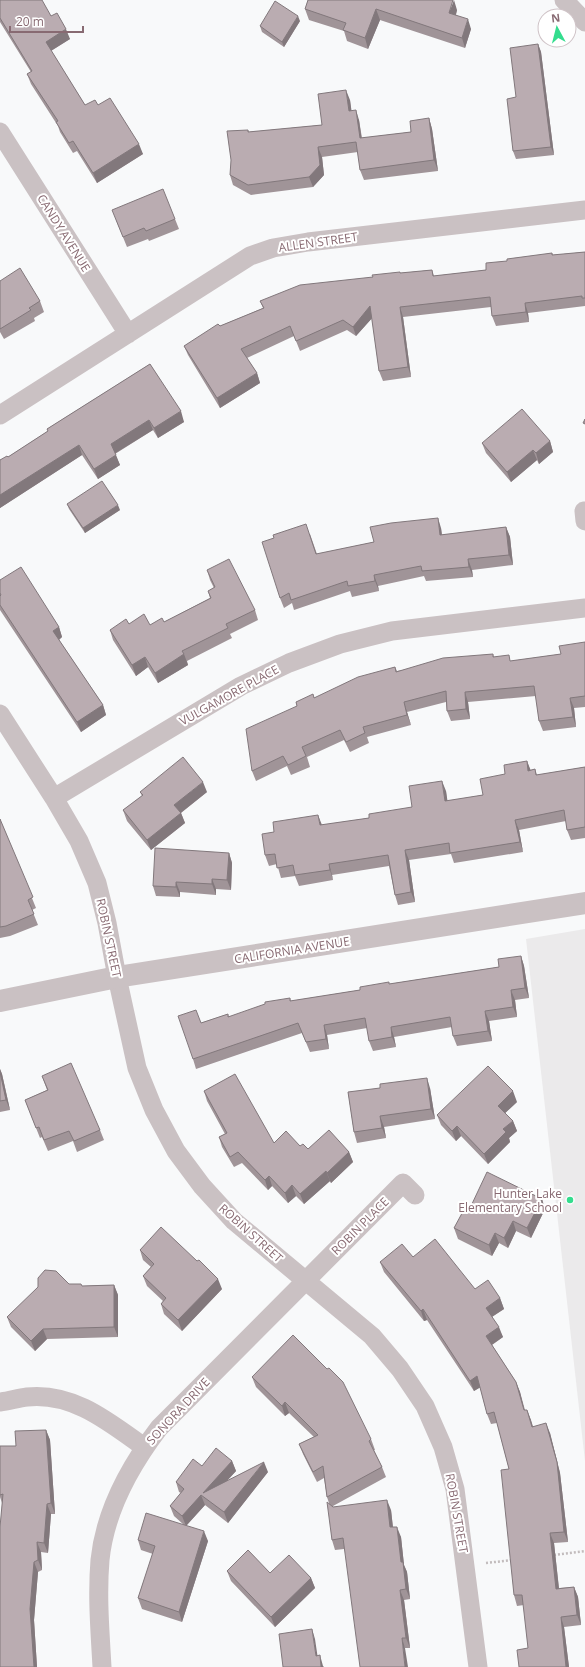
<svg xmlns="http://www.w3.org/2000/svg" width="585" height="1667" viewBox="0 0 585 1667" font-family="'Open Sans',sans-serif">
<rect width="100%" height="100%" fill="#f8f9fa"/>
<path fill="#ebeaeb" d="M585,929V1461L526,939Z"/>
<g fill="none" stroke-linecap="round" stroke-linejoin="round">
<path stroke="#c2bcbd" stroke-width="2.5" stroke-dasharray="2 2" stroke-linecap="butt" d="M554,1555L585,1551
M486,1563L513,1560"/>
<path stroke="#cac1c3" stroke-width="19" d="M564,0L585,22
M0,132L128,334
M0,415L250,256L273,248L308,242L585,210
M584,511L585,521
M0,714L54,798L79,841L97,883L107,923L117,977L137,1068L154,1110L176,1151L202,1186L234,1221L372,1336L400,1369L425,1406L443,1447L455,1489L478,1667
M54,798L241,686L289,663L340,644L392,631L585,608
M0,1402C9,1401 18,1398 27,1397C73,1392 109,1422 144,1447
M102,1667C100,1631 97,1596 100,1560C105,1511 130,1466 159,1428L403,1183L415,1195"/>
<path stroke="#cac1c3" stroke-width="22" d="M0,1001L117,977L585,903"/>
</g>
<path fill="#a09498" d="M0,0L51,16L70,39L51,51L85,105H98L143,154L97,183L77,151L73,153L60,132L58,126L31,84L27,74L31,72L0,22Z
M308,0L457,10L456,15L471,29L465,48L380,20L368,49L347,41L344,31L309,20L305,9Z
M300,21L284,47L262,32L260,26Z
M538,44L541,52L554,155L516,159L513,151L516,97Z
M350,100L351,110L359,120L362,138L411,132L429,118L432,129L438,171L364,180L360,170L358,152L322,157L324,175L313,187L251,195L233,185L230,175L248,130L249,132L322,125Z
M175,219L179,229L149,241L148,239L127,247L116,220Z
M585,252V307V306L528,313L529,322L496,326L492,316L491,307L403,317L411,377L383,381L379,371L372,318L356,336L347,330L300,351L294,336L247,358L257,373L260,383L220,408L188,355L184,346L220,326L263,308L260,301L373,277L401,273L432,270L434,276L486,270L507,261L552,253L553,255Z
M0,281L40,301L44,312L34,318L35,321L4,339L0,332Z
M150,364L184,422L158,438L153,430L115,454L120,465L98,479L82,455L0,508V460L8,457L48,431L47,429Z
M550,441L553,452L539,464L537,460L511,482L486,453L482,443Z
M67,504L120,510L85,533L69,509Z
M506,527L510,537L513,565L472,570L473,577L426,581L424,576L378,586L379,591L352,597L350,591L294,610L292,603L284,608L280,598L310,534L317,554L441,528L442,535Z
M207,570L255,610L258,620L230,634L232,638L187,661L188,665L158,683L148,667L136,676L113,640L110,630L129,624L150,625L164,622L210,598L208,591L214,588L210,580Z
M0,580L59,627L62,637L59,640L103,705L106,715L81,732L0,610Z
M585,642V707L574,708L576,727L543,731L539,721L536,696L468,702L470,719L451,721L447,711L446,702L407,712L411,725L367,737L369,743L350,752L344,740L307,757L310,767L291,775L287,766L256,781L252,771L297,706L296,702L314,698L395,667L397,671L493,654L494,657L511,661L561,654Z
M527,761L530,770L535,769L537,775L585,767V838L571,840L567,830L566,821L519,830L523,852L454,863L451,854L409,860L415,902L398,905L395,895L389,866L332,875L333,880L299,886L295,876L281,878L277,864L269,866L265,855L322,825L369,818L412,807L446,791L447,801L483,795L505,774Z
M140,792H207L181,813L185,823L151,850L127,821L123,810L142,796Z
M0,819L36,908L32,910L38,925L10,936L0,938Z
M229,853L232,863L231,890L216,889V895L180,892V897L156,896L153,886Z
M521,956L524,966L529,998L515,1000L517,1017L489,1021L492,1041L457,1046L453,1036L452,1027L394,1037L396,1047L373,1051L369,1041L367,1028L327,1035L329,1049L310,1052L302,1033L196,1069L193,1059L201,1023L228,1014L229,1017L290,998L291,1001L360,990L389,984L499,967Z
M0,1069L2,1074L10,1110L0,1112Z
M42,1076L100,1130L104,1140L77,1152L73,1141L48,1151L42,1137L40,1138L25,1100L47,1090Z
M430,1088L435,1119L384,1127L386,1138L357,1143L354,1132L348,1092Z
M204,1091L274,1143L300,1146L308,1149L349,1152L353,1162L331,1183L330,1181L304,1204L296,1196L288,1203L272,1186L268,1190L242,1163L234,1167L222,1147L219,1137L225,1134L207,1101Z
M517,1102L505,1113L513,1121L517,1131L509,1138L510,1142L488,1164L461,1136L456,1141L441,1125L437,1115Z
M542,1199L545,1209L531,1238L516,1231L508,1248L499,1243L492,1256L458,1239L454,1228L471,1206Z
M140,1250L222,1289L182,1331L164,1314L161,1304L163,1301L147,1286L143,1276L151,1267L143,1260Z
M413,1257L475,1289L500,1298L504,1309L492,1317L503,1337L492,1345L516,1382L520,1392L525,1410H527L533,1426L550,1433L560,1473L568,1542L554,1543L559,1588L574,1587L578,1597L581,1625L564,1627L569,1667H519L528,1648L524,1605L517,1606L514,1595L509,1469L497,1423L491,1424L487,1414L480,1387L474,1391L427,1320L424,1321L384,1272L380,1262Z
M69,1284L82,1286L114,1285L118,1295V1337L47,1339L35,1351L11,1327L7,1317Z
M252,1377L371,1439L375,1450H374L382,1467L386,1477L333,1506V1507L391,1510L393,1527L401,1537L404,1565L407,1572L410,1599L404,1600L410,1648H405L344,1549L335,1550L332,1540L329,1503L327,1497L324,1478L317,1482L303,1454L299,1444L314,1437L289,1413L285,1416L256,1387Z
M46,1430L50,1440L55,1514H51L48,1553L41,1552L42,1570L38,1572L34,1620L37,1667H0L2,1503L0,1497V1446H16Z
M232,1461L236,1471L227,1481L268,1472L228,1523L205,1505L186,1526L208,1541L182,1622L142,1609L138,1598L153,1554L141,1550L138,1540L184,1525L174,1516L170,1506L181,1493L179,1492L176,1482L202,1466Z
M227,1571L270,1573L311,1578L315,1588L275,1627L231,1581Z"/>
<path fill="#82787c" d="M454,0L457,10L453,24L449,13Z
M376,9L380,20L368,49L365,38Z
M298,16L300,21L284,47L282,42Z
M468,19L471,29L465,48L462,38Z
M66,29L70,39L49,52L46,42Z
M538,44L541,52L554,155L551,147Z
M346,90L350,100L353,121L349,111Z
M356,110L359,120L363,149L360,138Z
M429,118L432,129L438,171L434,160Z
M139,144L143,154L97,183L93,173Z
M318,147L322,157L324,175L313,187L309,177Z
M525,303L528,313L529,322L526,312Z
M370,306L374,316L356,336L353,327Z
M400,307L403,317L411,377L408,367Z
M257,373L260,383L220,408L217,398Z
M181,411L184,422L158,438L154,428Z
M149,420L153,430L114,454L111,444Z
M550,441L553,452L539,464L536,453Z
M79,445L82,455L0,508V495Z
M533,450L537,460L511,482L507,472Z
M116,455L120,465L98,479L94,469Z
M118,505L120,510L85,533L83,528Z
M438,518L441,528L443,545L440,535Z
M506,527L510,537L513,565L509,555Z
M468,559L472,570L473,577L469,567Z
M374,575L378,586L379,591L375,581Z
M59,627L62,637L57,641L53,631Z
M184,654L188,665L158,683L155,673Z
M145,657L148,667L136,676L132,665Z
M465,692L468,702L470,719L466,709Z
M570,698L574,708L576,727L573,717Z
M404,702L407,712L411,725L407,715Z
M103,705L106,715L81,732L77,722Z
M527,761L531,771H528Z
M442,781L446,791L449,811L445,801Z
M203,782L207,792L178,815L174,805Z
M181,813L185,823L151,850L147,840Z
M318,815L322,825H320Z
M515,820L519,830L523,852L520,842Z
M405,850L409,860L415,902L411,892Z
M229,853L232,863L231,890L227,880Z
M329,864L332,875L333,880L330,870Z
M212,879L216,889V895L212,884Z
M176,882L180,892V897L176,887Z
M521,956L524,966L529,998L525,988Z
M511,990L515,1000L517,1017L513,1007Z
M485,1011L489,1021L492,1041L488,1031Z
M324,1025L327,1035L329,1049L326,1039Z
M391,1027L394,1037L396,1047L392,1037Z
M0,1069L2,1074L10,1110L6,1100L0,1072Z
M427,1078L430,1088L435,1119L431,1109Z
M513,1091L517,1102L502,1116L498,1106Z
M380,1116L384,1127L386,1138L382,1128Z
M513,1121L517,1131L509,1138L510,1142L488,1164L484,1154L503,1129Z
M457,1126L461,1136L456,1141L452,1131Z
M349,1152L353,1162L331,1183L327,1173Z
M326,1171L330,1181L304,1204L300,1194Z
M269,1176L272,1186L268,1190L265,1180Z
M292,1185L296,1196L288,1203L285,1193Z
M542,1199L545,1209L531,1238L527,1228Z
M513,1221L516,1231L508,1248L504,1238Z
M495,1233L499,1243L492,1256L489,1245Z
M218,1279L222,1289L182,1331L178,1320Z
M114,1285L118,1295V1337L114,1327Z
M500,1298L504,1309L490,1318L486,1308Z
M423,1309L427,1320L424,1321L421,1311Z
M499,1327L503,1337L490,1346L486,1336Z
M43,1329L47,1339L35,1351L31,1341Z
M477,1376L481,1387L474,1391L470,1381Z
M516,1382L520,1392L527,1421L524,1410Z
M285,1402L289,1413L285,1416L282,1406Z
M527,1410L531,1420L535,1437L532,1427Z
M546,1423L550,1433L560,1473L568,1542L564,1532Z
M46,1430L50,1440L55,1514L51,1503Z
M232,1461L236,1471L209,1500L203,1493Z
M264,1462L268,1472L228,1523L224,1512Z
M201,1495L205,1505L186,1526L182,1516Z
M387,1500L391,1510L394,1538L390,1527Z
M47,1504L51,1514L48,1553L44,1543Z
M397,1527L401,1537L404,1565L407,1572L410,1599L406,1589L401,1562Z
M204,1531L208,1541L182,1622L179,1612Z
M550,1533L554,1543L560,1599L556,1589Z
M37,1542L41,1552L42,1570L38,1560Z
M34,1562L38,1572L34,1620L37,1667H34L30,1609Z
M311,1578L315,1588L275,1627L271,1617Z
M574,1587L578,1597L581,1625L577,1615Z
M400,1590L404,1600L410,1648L406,1638Z
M561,1617L564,1627L569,1667H566Z
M312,1629L315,1639L319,1666L316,1656Z
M402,1638L405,1648L408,1667H405Z
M320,1655L323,1666L324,1667H321Z"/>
<path fill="#baacb1" stroke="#82787c" d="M0,0H42L51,16L57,13L66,29L46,42L85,105L95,100L98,105L110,98L139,144L93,173L73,141L69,143L56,122L58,121L27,74L32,71L0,18Z
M308,0H453L449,13L468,19L462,38L376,9L365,38L343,30L346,23L305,9Z
M275,1L298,16L282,42L260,26Z
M538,44L551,147L513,151L507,99L516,97L510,48Z
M346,90L349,111L356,110L360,138L411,132L410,121L429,118L434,160L360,170L356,142L318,147L320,165L309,177L248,185L230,175L231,160L227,131L248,130V132L322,125L318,94Z
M163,189L175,219L146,231L144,228L123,237L112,210Z
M585,252V298H582V296L525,303L526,312L492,316L490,297L400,307L408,367L379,371L370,306L353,327L343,320L296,341L290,326L241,349L257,373L217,398L184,346L218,324L220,326L264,308L260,301L300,285L373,277L372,275L400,272V273L432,270L433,276L486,270V263L507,261V259L552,253V255Z
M20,268L40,301L29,308L31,310L0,329V281Z
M150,364L181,411L154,428L149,420L111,444L116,455L94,469L79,445L0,495V460L7,456L8,457L48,431L47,429Z
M522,409L550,441L536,453L533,450L507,472L482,443Z
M585,419V424L583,423Z
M102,481L118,505L83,528L67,504Z
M438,518L440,535L506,527L509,555L468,559L469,567L422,571L421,566L374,575L375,581L348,586L347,581L291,600L289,593L280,598L262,542L274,538L273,535L306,524L316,554L374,542L370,527L391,523Z
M229,559L255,610L226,624L228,628L182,651L184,654L155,673L145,657L132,665L110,630L126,619L129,624L144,614L150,625L162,618L164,622L211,598L208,591L215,587L207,570Z
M21,567L59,627L53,631L103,705L77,722L0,605V596L1,595L0,593V580Z
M585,642V696L570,698L573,717L539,721L534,686L465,692L466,709L447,711L446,691L404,702L407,715L363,727L365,733L346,742L340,730L302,747L306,756L288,765L283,756L252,771L246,729L297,706L296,702L313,694L314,698L358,677L395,667L396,672L443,658L493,654V657L509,655L510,661L561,654L559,646Z
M183,757L203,782L174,805L181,813L147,840L123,810L143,795L140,792Z
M527,761L528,771L535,769L536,775L585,767V827L567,830L564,810L515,820L520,842L450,853L449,843L405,850L411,892L395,895L388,855L329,864L330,870L295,875L293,865L277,868L275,854L265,855L262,834L274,832L273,822L318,815L320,825L369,818V814L412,807L409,786L442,781L445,801L483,795L480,779L505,774L504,765Z
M0,819L33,897L28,900L34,914L6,926L0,927Z
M155,848L229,853L227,880L212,879V884L176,882V887L153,886Z
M521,956L525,988L511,990L513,1007L485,1011L488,1031L453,1036L450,1017L391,1027L392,1037L369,1041L365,1018L324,1025L326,1039L306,1042L298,1023L193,1059L178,1016L196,1010L201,1023L228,1014V1017L265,1004V1002L290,998V1001L360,990V987L389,982V984L499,967L498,959Z
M71,1063L100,1130L74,1141L69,1131L44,1140L39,1127L36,1128L25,1100L48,1090L42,1076Z
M488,1066L513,1091L498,1106L513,1121L503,1129L506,1132L484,1154L457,1126L452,1131L437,1115Z
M0,1072L6,1100L0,1101Z
M235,1074L274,1143L286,1131L300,1146L303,1144L308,1149L329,1130L349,1152L327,1173L326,1171L300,1194L292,1185L285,1193L269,1176L265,1180L238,1152L230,1157L219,1137L227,1133L204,1091Z
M427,1078L431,1109L380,1116L382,1128L354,1132L348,1092L380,1088V1084Z
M487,1172L542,1199L527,1228L513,1221L504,1238L495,1233L489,1245L454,1228L467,1204L471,1206Z
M161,1227L197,1261L199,1260L218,1279L178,1320L161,1304L166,1298L143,1276L154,1264L140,1250Z
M435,1239L475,1289L488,1280L500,1298L486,1308L499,1327L486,1336L516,1382L524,1410H527L532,1427L546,1423L557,1462L564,1532L550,1533L556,1589L574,1587L577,1615L561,1617L566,1667H519L517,1650L528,1648L522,1595H514L501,1470L509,1469L494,1412L487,1414L477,1376L470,1381L423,1309L421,1311L380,1262L402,1244L413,1257Z
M45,1270L56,1271L69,1284H81L82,1286L114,1285V1327L43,1329L31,1341L7,1317L38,1287V1278Z
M293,1335L327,1369L329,1368L343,1382L371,1439L369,1441L382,1467L327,1497L323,1466L313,1472L299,1444L318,1435L285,1402L282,1406L252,1377Z
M46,1430L51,1503L47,1504L44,1543L37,1542L38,1560L34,1562L30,1609L34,1667H0V1527L3,1494L0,1495V1446H16L15,1431Z
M216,1448L232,1461L203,1493L264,1462L224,1512L201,1495L182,1516L170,1506L184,1489L176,1482L193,1459L202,1466Z
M387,1500L390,1527H397L401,1562H403L406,1589L400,1590L406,1638H402L405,1667H360L343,1538L332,1540L327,1502L333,1507Z
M146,1513L204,1531L179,1612L138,1598L155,1546L138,1540Z
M248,1550L270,1573L289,1555L311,1578L271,1617L227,1571Z
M312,1629L316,1656L320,1655L321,1667H283L279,1634Z"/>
<circle fill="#34dd8e" stroke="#fff" stroke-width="1.5" cx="570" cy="1200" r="4"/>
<g text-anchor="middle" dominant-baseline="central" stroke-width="4" stroke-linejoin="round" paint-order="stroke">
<g font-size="12" fill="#886a72" stroke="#fff">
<text transform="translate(64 233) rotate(58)">CANDY AVENUE</text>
<text transform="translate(318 242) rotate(-8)">ALLEN STREET</text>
<text transform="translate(229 695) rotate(-29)">VULGAMORE PLACE</text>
<text transform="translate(109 938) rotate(78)">ROBIN STREET</text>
<text transform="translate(292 950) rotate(-9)">CALIFORNIA AVENUE</text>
<text transform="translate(360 1226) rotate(-45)">ROBIN PLACE</text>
<text transform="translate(251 1233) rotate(42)">ROBIN STREET</text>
<text transform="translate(178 1411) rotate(-47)">SONORA DRIVE</text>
<text transform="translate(457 1513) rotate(80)">ROBIN STREET</text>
</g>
<g font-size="12" fill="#886a72" stroke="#fff" text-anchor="end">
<text x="562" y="1193">Hunter Lake<tspan x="562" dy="14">Elementary School</tspan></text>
</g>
</g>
<g transform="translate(557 28) rotate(353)"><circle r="19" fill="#ffffff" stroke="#cfc3c7"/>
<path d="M0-3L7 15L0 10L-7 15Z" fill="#34dd8e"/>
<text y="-6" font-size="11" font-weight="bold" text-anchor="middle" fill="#886a72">N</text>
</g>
<path d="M10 26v6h73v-6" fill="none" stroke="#886a72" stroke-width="2"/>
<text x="16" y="26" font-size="12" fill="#886a72" stroke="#ffffff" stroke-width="3" paint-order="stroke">20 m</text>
</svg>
